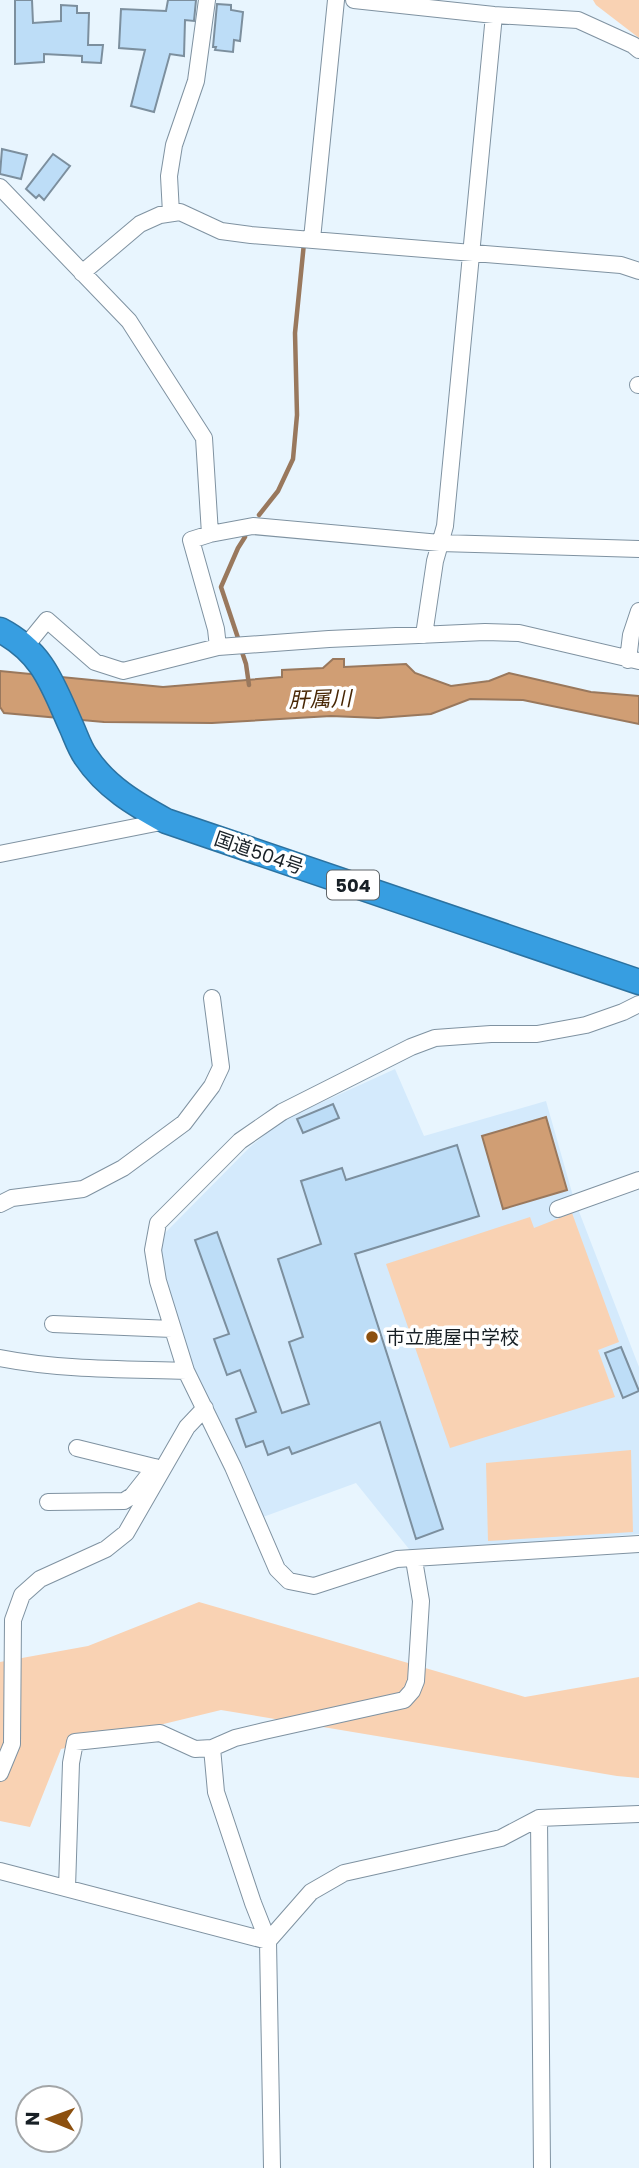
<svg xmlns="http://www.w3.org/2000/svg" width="639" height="2168" viewBox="0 0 639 2168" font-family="Poppins,'Noto Sans JP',sans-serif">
<rect width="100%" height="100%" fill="#e8f5fe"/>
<path fill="#d4eafc" d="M395,1069L424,1136L546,1101L573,1196L639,1367V1534L413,1554L356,1483L263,1517L191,1365L162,1269V1236L250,1147L281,1121Z"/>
<path fill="#f9d2b3" d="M593,0H639V38L596,5Z
M572,1213L619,1342L598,1350L615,1397L450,1448L386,1264L530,1217L534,1228Z
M631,1450L633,1532L488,1541L486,1463Z
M199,1602L525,1697L639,1677V1778L617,1776L221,1710L61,1749L30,1827L0,1821V1662L88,1646Z"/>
<path fill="#d09e74" stroke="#99785d" stroke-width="2" d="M333,659H344V667L406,664L415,673L451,686L489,681L509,673L591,692L639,696V724L523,700L470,699L431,714L378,718L331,716L212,723L104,722L4,713L0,707V671L163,687L282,677V670L323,668Z
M546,1117L567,1190L503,1209L482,1136Z"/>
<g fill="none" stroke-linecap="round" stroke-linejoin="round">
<path stroke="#99785d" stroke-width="4.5" d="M259,515L278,491L293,459L297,415L295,333L304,243
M239,641L221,587L238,548L245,537
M241,649L246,664L249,685"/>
</g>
<path fill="#bdddf7" stroke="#7c8f9e" stroke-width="2" d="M15,0H32L33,23L61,21V5L77,6V13H89L88,45H103L101,63L82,62V56L44,54V62L15,64Z
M168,0H196L194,21L185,20L184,56L170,54L154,112L131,106L145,50L119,48L121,9L166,11Z
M217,4L231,5V10L243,12L240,41L234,40L233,52L215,50L216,47H213Z
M2,149L27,155L21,179L0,174Z
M53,154L70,166L44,200L39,195L36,198L26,189Z
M333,1104L339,1118L303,1133L297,1119Z
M457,1145L479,1216L355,1254L443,1529L416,1539L380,1422L292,1454L289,1447L268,1455L263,1441L246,1447L236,1419L256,1412L240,1370L227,1375L214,1339L229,1334L195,1240L217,1232L282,1413L309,1404L289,1342L303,1337L278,1259L321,1244L301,1181L342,1168L346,1180Z
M621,1347L639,1391L623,1398L605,1353Z"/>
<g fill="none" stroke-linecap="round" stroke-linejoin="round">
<defs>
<path id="minor" d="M354,0L494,15L578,20L633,45L639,50
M0,187L129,321L204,438L210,534
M171,213L169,176L174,145L196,81L207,0
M312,239L336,0
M82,273L140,224L160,215L180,212L221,231L251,235L621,265L639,271
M638,385H639
M424,635L435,561L445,526L494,15
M25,647L47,620L95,662L123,671L218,647L329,639L485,632L519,633L639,661
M218,647L216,629L191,540L210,534L253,526L440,543L639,549
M628,660L631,635L639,611
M0,854L166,821
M639,1004L623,1012L586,1025L537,1034H491L435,1038L411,1047L282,1112L240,1141L158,1223L153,1250L158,1281L186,1371L233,1467L277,1569L289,1581L314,1586L397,1559L639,1544
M0,1204L12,1198L83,1189L123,1168L184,1123L212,1086L221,1067L212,998
M558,1209L639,1180
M53,1324L172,1329
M0,1358C61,1370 124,1369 186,1371
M77,1448L154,1467
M48,1502L124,1501L132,1496L155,1467
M212,1748L216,1792L253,1903L268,1941L272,2168
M0,1773L12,1744L13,1620L22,1595L40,1579L106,1549L126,1533L187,1427L205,1408
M539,1818L542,2168
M0,1871L268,1941
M67,1888L71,1763L75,1742L160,1733L195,1749L212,1748L235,1738L264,1731L404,1700L412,1691L416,1681L421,1601L414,1560
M268,1941L311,1892L344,1873L501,1838L539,1818L639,1814"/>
<path id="highway" d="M0,630C44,653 53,686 72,728C76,737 80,749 86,757C106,787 135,804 166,821L639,982"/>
</defs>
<use href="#minor" stroke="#7f92a1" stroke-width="18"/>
<use href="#highway" stroke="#2c72a0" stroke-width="27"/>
<use href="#minor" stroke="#fff" stroke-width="16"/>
<use href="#highway" stroke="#379ee1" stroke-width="24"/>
</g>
<circle fill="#8c500f" stroke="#fff" stroke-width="2.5" cx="372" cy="1337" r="7"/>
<g text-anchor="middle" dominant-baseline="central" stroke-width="7" stroke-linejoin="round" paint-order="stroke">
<rect fill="#fff" stroke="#5d6367" stroke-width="2" x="327" y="870.5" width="52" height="29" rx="5"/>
<g font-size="18" font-weight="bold" fill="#182026">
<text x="353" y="885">504</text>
</g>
<g font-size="19" fill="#182026" stroke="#fff">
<text transform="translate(259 853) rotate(19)">国道504号</text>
</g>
<g font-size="19" fill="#182026" stroke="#fff" text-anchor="start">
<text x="386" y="1337">市立鹿屋中学校</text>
</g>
<g font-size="21" font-style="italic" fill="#472604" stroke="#fff">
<text transform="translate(320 699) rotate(-2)">肝属川</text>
</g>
</g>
<g transform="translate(49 2119) rotate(271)"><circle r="33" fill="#ffffff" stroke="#a3a6a8" stroke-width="2"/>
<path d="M0-5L12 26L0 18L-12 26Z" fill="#8c500f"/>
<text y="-10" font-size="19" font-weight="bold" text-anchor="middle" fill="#182026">N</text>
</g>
</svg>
